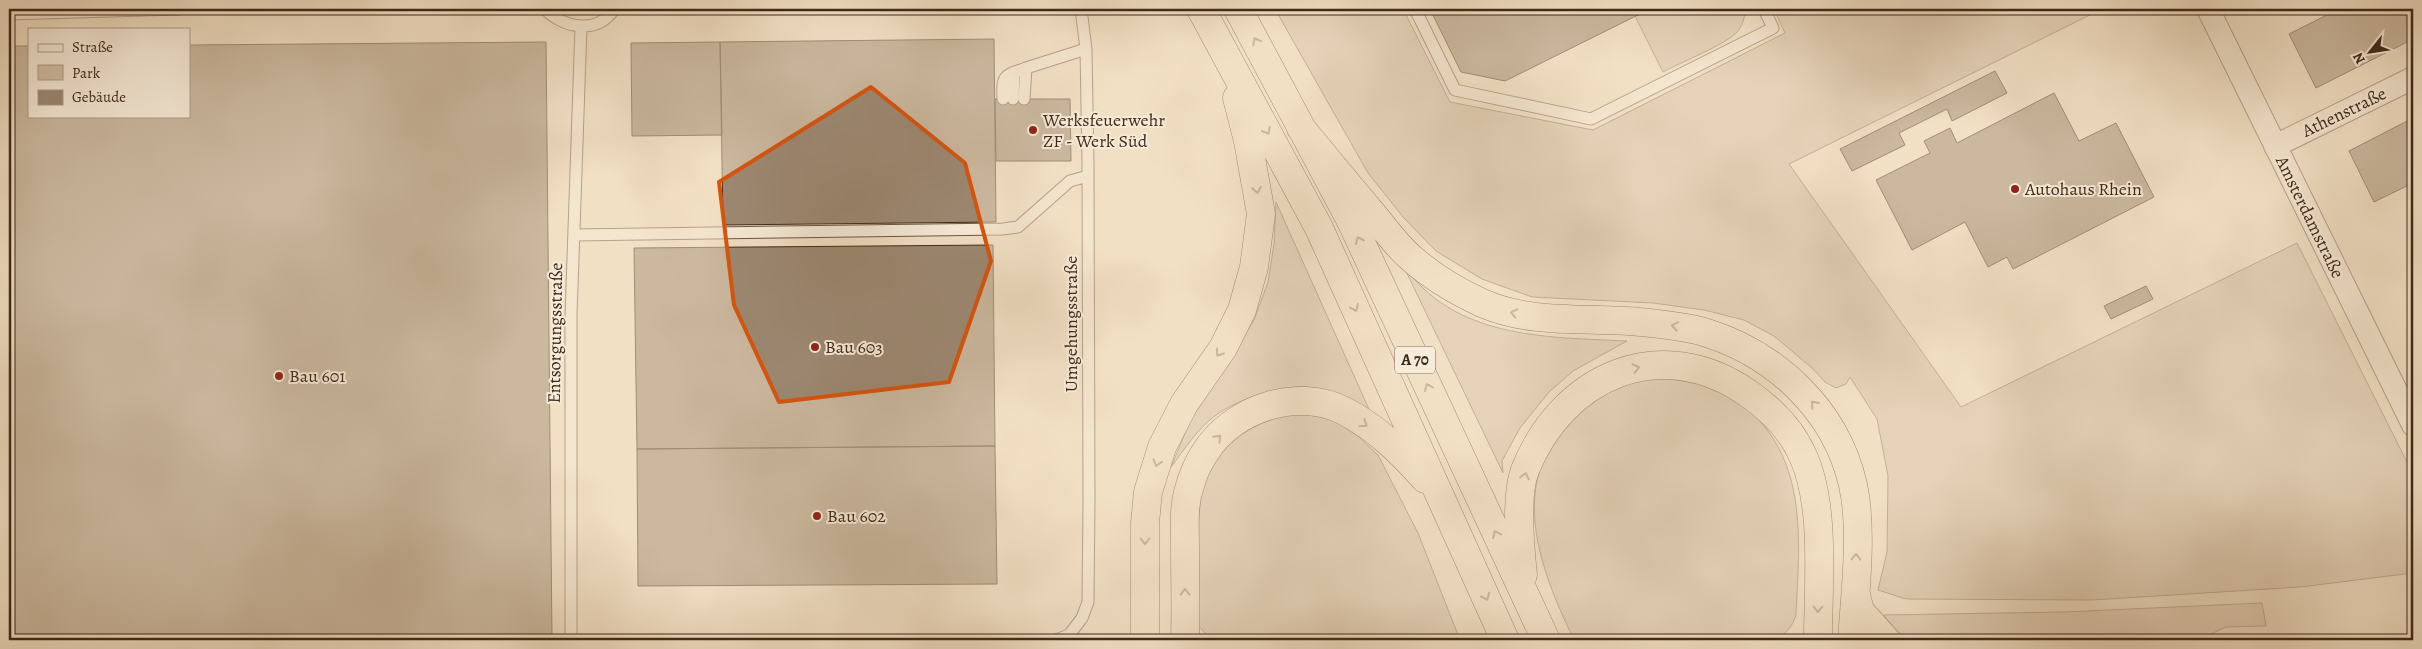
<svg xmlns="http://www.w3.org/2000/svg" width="2422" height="649" viewBox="0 0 2422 649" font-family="Alegreya,serif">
<rect width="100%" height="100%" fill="#f2e0c5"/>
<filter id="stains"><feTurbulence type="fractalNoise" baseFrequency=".004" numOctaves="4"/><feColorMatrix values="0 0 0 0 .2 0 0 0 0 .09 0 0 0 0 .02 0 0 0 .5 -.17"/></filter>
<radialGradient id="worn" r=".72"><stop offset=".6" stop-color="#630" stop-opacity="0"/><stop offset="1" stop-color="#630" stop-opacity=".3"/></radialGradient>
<path fill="#d4c1a8" stroke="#8a7560" d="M1275,9H1403L1450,102L1593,130L1785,33L1774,9H2102L1789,164L1961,407L2297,243L2413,474V508L2409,510L2413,519V573L2300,587L2092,600L1906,599L1878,590L1887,552L1888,476L1877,419L1850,377L1846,384L1836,388L1825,382L1812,368L1774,336L1744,320L1704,310L1653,303L1532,297L1482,279L1436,251L1403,217L1368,173Z
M1650,9H1745C1745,17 1743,24 1738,31C1726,45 1681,62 1663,72L1635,16Z
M1276,202L1372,416C1354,406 1335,391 1314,388C1285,383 1240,398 1216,415C1198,428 1184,450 1171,467L1191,419L1254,320L1268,282L1274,244Z
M1402,263C1453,339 1545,337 1627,341L1573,371L1549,392L1520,428L1502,461L1503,473Z
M1646,377C1673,379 1700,382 1725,393C1737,399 1745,407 1755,416C1808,469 1799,546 1796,615C1792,628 1786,633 1776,640H1574C1538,565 1504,476 1580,413C1589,406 1599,394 1610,389C1622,384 1634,381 1646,377Z
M1286,413H1308L1332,419L1359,437L1378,455L1418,533L1460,640H1211L1198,625L1194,523L1208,462L1246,428Z
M2262,603L2266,626L2226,627L2198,640H2127L2108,637L1914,638C1899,636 1892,628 1884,615L2064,612Z"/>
<path fill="#9c8872" stroke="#3f2918" d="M1430,9H1650L1505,81L1461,72Z
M2339,9H2413V39L2316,88L2289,34Z
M994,39L996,222L723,225L720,42Z
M546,42L552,640H413V635L9,638V46H29V116H189V45Z
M720,42L722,135L632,136L631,43Z
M1995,71L2007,93L1952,121L1947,109L1899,133L1905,145L1852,171L1840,149Z
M2054,93L2079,141L2116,123L2154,197L2013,269L2007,257L1988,267L1965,222L1912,250L1876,180L1930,153L1924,141L1950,128L1957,143Z
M995,99H1070L1071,161H996Z
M2413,118V183L2374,202L2349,151Z
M993,245L995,446L637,449L634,248Z
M2146,286L2153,299L2111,319L2104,306Z
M995,446L997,584L638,586L637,449Z
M2413,508V519L2409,510Z"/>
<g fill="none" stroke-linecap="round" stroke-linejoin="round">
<defs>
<path id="lane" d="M545,9C563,28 598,35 614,9
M1415,9L1455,90L1591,119L1773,28L1764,9
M9,14L178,9
M1003,99C1002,74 1004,76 1026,68
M1013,99L1014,72
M1024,99L1026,68L1086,49
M574,235L1003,229L1018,227L1070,181L1088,176
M571,640V316L581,27
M1056,640L1069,635L1082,618L1088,602L1089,501L1088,166L1086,49L1081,9"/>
<path id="street" d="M2208,9L2413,425
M2275,146L2413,78"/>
<path id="highway" d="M1201,9L1319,228L1505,640
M1238,9L1351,221L1546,640
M1301,128C1324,156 1347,184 1370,211C1383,226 1395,244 1410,257C1431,276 1456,291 1482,303C1532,325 1587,317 1640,322C1661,324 1683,326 1704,332C1776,354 1836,410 1853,485C1863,530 1855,594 1852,640
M1523,575C1520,547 1515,496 1525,470C1563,375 1662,332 1749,394C1772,410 1792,431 1803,456C1826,506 1818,586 1818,640
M1856,595L1860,611L1886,640
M1145,640V523L1148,492L1162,447L1184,404L1223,348L1242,310L1254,267L1261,214L1248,141L1237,98
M1185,640C1186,610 1185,579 1185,549C1185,530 1183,507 1189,489C1192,477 1199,461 1206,451C1234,408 1298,387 1344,411C1376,427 1402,453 1425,479"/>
</defs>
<use href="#lane" stroke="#6c5743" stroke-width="13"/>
<use href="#street" stroke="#6c5743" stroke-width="24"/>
<use href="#highway" stroke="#3f2918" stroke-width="29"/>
<use href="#lane" stroke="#f7ebd9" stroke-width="11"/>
<use href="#street" stroke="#f7ebd9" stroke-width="22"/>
<use href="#highway" stroke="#f2e0c5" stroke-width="28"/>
</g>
<defs><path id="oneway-chevron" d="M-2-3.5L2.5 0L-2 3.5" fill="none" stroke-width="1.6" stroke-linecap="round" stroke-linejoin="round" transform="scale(1.25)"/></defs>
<g stroke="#98846e">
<use href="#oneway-chevron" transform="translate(1256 41) rotate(-118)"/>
<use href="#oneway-chevron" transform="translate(1267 131) rotate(62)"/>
<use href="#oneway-chevron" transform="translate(1257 190) rotate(80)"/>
<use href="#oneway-chevron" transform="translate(1359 240) rotate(-115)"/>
<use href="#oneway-chevron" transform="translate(1355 308) rotate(65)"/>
<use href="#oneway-chevron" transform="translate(1514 313) rotate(-168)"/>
<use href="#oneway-chevron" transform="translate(1675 326) rotate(-170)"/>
<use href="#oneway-chevron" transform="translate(1219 353) rotate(125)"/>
<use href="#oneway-chevron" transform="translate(1636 368) rotate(-14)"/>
<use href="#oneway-chevron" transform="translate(1428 387) rotate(-115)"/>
<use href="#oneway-chevron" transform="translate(1814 404) rotate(-131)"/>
<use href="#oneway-chevron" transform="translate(1364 424) rotate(33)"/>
<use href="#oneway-chevron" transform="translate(1218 438) rotate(-46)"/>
<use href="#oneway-chevron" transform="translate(1157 463) rotate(107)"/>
<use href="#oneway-chevron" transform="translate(1525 476) rotate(-78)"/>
<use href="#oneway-chevron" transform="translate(1496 534) rotate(-115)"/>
<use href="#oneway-chevron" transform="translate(1145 541) rotate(90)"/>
<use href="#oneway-chevron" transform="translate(1856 557) rotate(-89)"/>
<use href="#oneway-chevron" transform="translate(1185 592) rotate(-91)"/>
<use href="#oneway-chevron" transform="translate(1486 597) rotate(66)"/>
<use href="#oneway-chevron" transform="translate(1818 609) rotate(90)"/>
</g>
<path d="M0 0H2422V649H0ZM871,87L965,163L991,261L949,382L779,402L734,305L719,182Z" fill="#f2e0c5" fill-opacity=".55" fill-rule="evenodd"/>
<path fill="none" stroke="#d7540d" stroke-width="4" stroke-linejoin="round" d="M871,87L965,163L991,261L949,382L779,402L734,305L719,182Z"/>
<g fill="#8f2418" stroke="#f7ebd9" stroke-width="2">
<circle cx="1033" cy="130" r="5"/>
<circle cx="2015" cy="189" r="5"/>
<circle cx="815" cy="347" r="5"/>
<circle cx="279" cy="376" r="5"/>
<circle cx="817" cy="516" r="5"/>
</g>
<g text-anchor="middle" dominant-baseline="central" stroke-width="4" stroke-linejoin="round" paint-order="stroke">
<rect fill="#f7ebd9" stroke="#766352" stroke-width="1" x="1395" y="346.5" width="40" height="27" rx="4"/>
<g font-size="16" font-weight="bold" fill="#3f2918">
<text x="1415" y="360">A 70</text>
</g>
<g font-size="18" fill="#3f2918" stroke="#f7ebd9">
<text transform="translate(2344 112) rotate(-26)">Athenstraße</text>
<text transform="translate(2310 217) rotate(64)">Amsterdamstraße</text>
<text transform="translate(1071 324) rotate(-90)">Umgehungsstraße</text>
<text transform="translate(555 333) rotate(-89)">Entsorgungsstraße</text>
</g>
<g font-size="18" fill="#3f2918" stroke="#f7ebd9" text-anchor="start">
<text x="1043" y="120">Werksfeuerwehr<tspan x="1043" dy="21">ZF - Werk Süd</tspan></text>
<text x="2025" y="189">Autohaus Rhein</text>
<text x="825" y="347">Bau 603</text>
<text x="289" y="376">Bau 601</text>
<text x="827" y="516">Bau 602</text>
</g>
</g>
<rect width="2422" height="649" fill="none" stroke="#f2e0c5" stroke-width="30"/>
<rect x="10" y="10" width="2402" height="629" fill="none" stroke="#3f2918" stroke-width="2.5"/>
<rect x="15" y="15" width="2392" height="619" fill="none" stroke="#3f2918"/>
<rect x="28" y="28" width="162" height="90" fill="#f7ebd9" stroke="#ad9d8c"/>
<rect x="38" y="44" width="25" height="8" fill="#f7ebd9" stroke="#ad9d8c"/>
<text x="72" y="52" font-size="15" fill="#3f2918">Straße</text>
<rect x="38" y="65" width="25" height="15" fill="#d4c1a8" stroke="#ad9d8c"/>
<text x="72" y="78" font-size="15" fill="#3f2918">Park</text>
<rect x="38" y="90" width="25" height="15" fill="#9c8872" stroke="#ad9d8c"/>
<text x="72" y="102" font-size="15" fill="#3f2918">Gebäude</text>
<g transform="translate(2370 52) rotate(240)" stroke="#f7ebd9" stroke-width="4" paint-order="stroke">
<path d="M0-4L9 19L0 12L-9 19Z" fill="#3f2918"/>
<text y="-8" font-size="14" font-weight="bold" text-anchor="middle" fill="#3f2918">N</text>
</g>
<rect width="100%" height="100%" filter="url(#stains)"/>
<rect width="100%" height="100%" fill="url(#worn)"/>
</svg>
